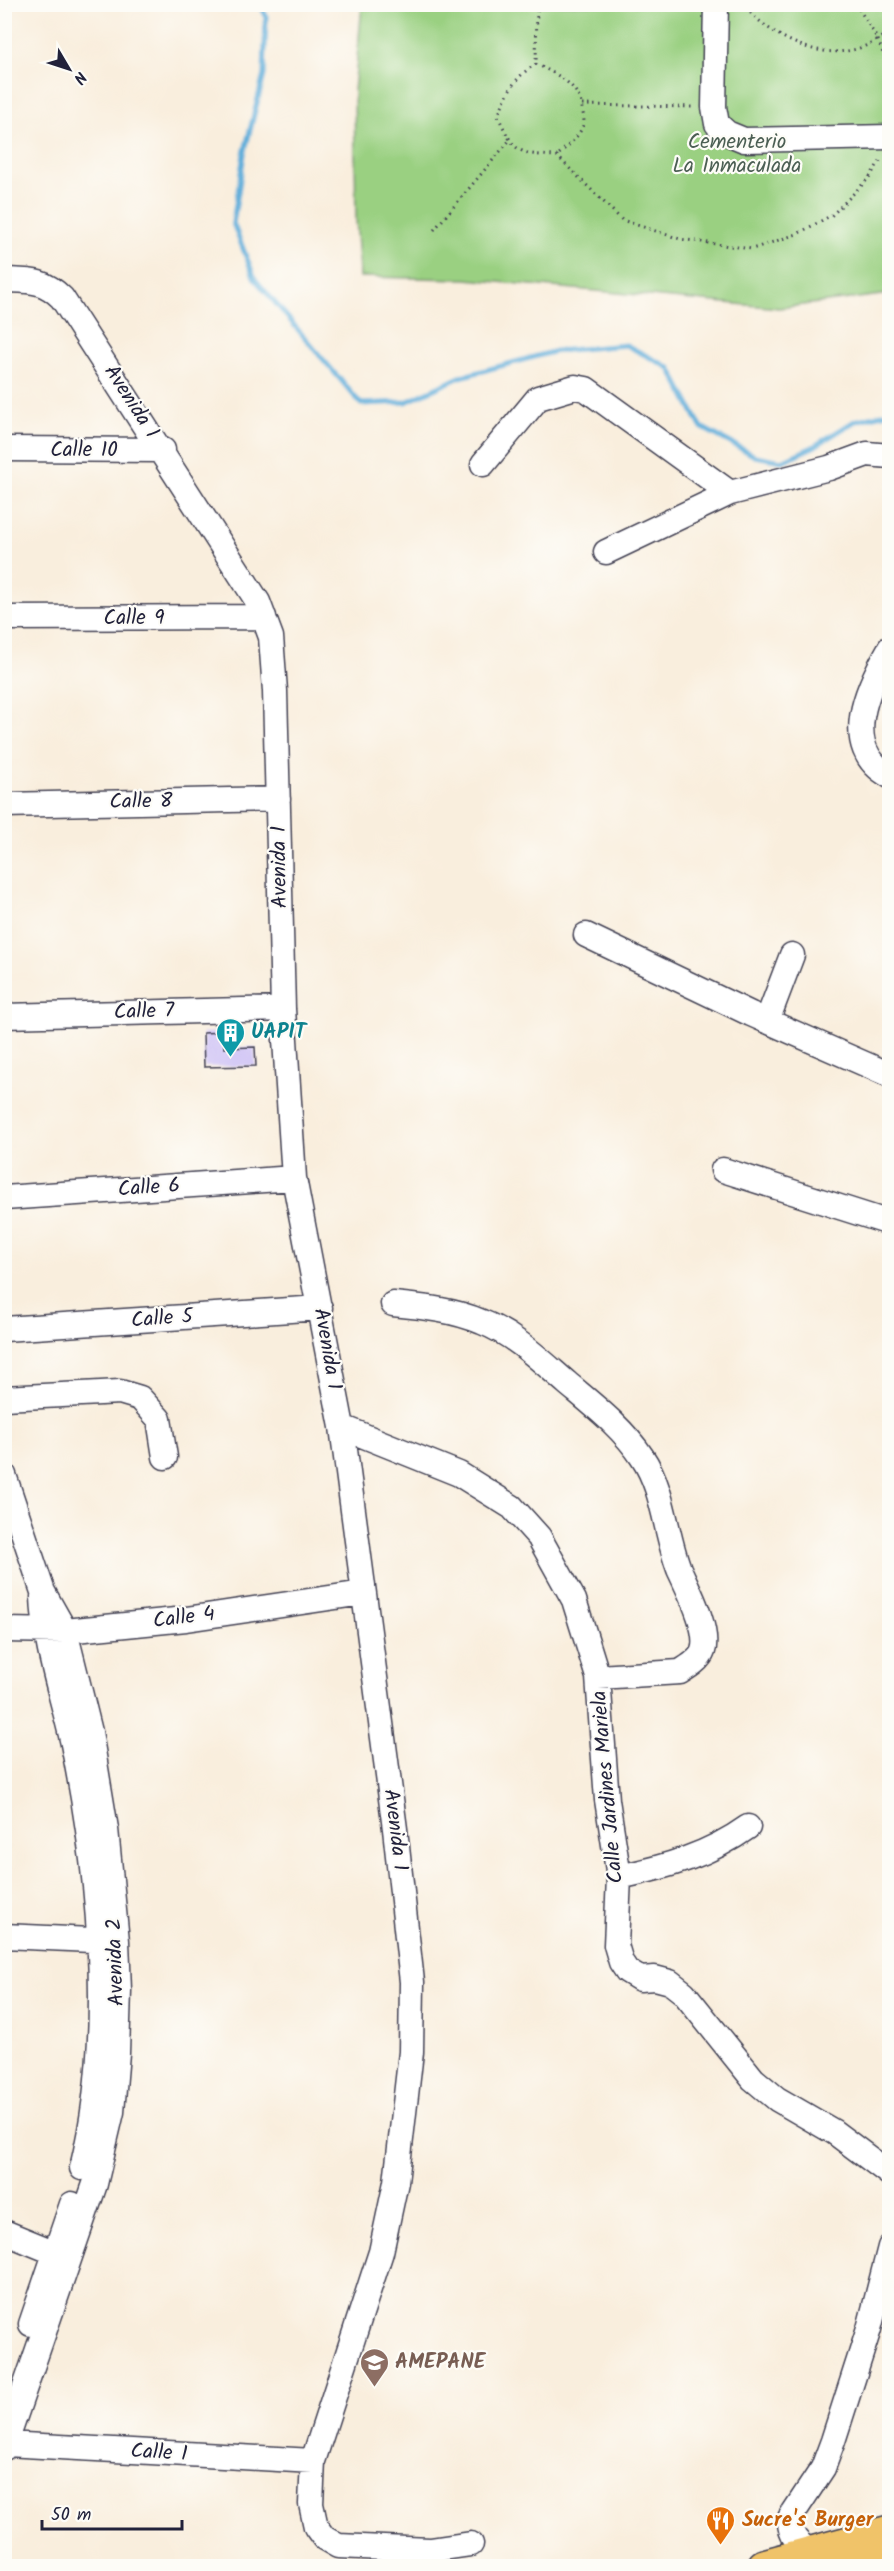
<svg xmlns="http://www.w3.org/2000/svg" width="894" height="2571" viewBox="0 0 894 2571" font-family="Kalam,sans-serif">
<rect width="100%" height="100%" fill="#fdfcf7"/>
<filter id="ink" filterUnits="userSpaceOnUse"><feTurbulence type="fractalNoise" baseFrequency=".0167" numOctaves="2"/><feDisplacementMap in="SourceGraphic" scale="12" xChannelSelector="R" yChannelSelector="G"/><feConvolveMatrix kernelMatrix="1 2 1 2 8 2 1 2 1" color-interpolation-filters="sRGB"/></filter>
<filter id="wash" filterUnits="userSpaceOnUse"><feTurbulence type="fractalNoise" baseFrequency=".008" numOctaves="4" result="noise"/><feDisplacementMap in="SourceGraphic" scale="24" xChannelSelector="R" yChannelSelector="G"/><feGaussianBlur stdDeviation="1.35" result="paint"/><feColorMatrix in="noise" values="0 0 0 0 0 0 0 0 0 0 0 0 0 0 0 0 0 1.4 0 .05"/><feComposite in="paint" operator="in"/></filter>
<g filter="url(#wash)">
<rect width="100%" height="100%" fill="#f9eedd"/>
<path fill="#9ad081" stroke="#5e795e" stroke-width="1.5" d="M362,5H889V294L779,308L466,279L360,277L356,219L354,91Z"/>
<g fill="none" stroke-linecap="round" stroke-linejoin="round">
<path stroke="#60aeda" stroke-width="5" d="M260,4L266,16L264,75L244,154L233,223L255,279L361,404L406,402L460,377L556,351L626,345L670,368L701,427L755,456L782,461L813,447L855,421L890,412"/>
</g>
<g id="blocks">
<path fill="#c6b8f5" d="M223,1032L224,1048L255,1047L256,1066L204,1067L203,1033Z"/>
</g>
</g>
<g filter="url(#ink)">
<use href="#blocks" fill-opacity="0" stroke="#424153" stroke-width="1.5"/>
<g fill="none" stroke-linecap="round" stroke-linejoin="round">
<defs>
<path id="minor" d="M716,4L714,107L717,124L727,133L744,140L890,137
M4,280C30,281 43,279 62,298L258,602L271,637L275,691L283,1009L294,1178L342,1427L395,1829L412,1982L411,2052L396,2182L381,2252L313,2461L311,2504L316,2527L324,2538L338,2546L430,2550L471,2544
M4,449L163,450
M483,464L538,398L575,387L586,389L730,493
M606,552L730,493L829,468L867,454L890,456
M4,618L264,617
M890,648C868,686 838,748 890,776
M4,805L278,799
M586,935L751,1014L890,1075
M4,1016L283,1009
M767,1021L792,955
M723,1170L890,1223
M4,1198L294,1178
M393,1304C424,1307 454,1310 482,1322C515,1335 540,1360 567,1383C593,1405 623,1428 642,1457C664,1489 665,1533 679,1569C688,1589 710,1630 703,1651C700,1660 688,1667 680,1672L598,1677
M4,1329L320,1308
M4,1398L120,1392L140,1398L159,1419L165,1457
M342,1427L459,1474L512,1507L539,1537L574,1600L598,1677L607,1800L619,1877L616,1945L621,1962L627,1971L640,1979L655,1978L670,1982L684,1993L753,2079L777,2099L834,2132L890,2174
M4,1475L43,1592L65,1631L90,1732L106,1829L117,1941L119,1990L117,2053L112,2112L95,2184L4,2448
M43,1597C45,1648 62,1694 73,1744C100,1878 115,2034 82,2168
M4,1630L65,1631L186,1619L363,1593
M619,1877C666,1867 709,1855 748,1827
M4,1936L113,1941
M4,2232L68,2258
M31,2324L72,2204
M6,2444L313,2461
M813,2553C798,2544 789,2536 790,2518L823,2468L833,2441L869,2329L890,2247"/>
<path id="highway" d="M873,2557L890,2558
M764,2566L890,2532"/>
</defs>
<use href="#minor" stroke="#424153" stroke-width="27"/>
<use href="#highway" stroke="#424153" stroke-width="36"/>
<path stroke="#424153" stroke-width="3" stroke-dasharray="1.5 4.5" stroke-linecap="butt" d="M537,4L536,64C514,77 507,93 498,116C515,153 517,154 557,156L622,220L680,239L752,249L797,234L832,215L869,178L882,158
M742,4C779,46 843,73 890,30
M856,4L878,40L890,72
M536,64C557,75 578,83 582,108C583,112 584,119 584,122C581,136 566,147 557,156
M582,105L694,107
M434,230L509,141"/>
<use href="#minor" stroke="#fff" stroke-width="24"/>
<use href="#highway" stroke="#f0c369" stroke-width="33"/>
</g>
</g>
<defs>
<symbol id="building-pin" viewBox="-11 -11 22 30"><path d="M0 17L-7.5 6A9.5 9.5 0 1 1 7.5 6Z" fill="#0f9aa8" stroke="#fdfcf7"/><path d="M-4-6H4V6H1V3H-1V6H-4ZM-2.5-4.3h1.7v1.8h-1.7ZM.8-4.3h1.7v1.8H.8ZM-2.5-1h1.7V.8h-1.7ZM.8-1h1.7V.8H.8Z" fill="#fff"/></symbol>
<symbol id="school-pin" viewBox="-11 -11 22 30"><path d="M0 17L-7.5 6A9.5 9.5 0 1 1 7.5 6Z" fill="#8d6e63" stroke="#fdfcf7"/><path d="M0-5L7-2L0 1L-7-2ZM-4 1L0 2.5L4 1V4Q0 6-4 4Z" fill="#fff"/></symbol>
<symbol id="restaurant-pin" viewBox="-11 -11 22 30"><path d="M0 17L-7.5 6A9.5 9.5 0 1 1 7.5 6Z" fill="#e8710a" stroke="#fdfcf7"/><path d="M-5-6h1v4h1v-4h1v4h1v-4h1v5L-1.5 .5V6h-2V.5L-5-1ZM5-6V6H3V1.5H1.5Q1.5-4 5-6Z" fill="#fff"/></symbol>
</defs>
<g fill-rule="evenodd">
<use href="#building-pin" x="214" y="1016" width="33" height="45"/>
<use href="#school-pin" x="358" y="2346" width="33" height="45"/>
<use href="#restaurant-pin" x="704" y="2504" width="33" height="45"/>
</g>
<g text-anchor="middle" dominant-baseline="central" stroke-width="4.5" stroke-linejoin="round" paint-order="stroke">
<g font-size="21" fill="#4c5f54" stroke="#fdfcf7">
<text x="737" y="142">Cementerio<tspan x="737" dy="24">La Inmaculada</tspan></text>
</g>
<g font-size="21" fill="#22223b" stroke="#fdfcf7">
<text transform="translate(131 402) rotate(57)">Avenida 1</text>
<text x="84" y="450">Calle 10</text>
<text x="134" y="618">Calle 9</text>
<text transform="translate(141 802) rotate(-1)">Calle 8</text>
<text transform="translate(280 867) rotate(-91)">Avenida 1</text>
<text transform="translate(144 1012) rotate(-2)">Calle 7</text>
<text transform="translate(149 1188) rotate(-4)">Calle 6</text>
<text transform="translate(162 1319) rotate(-4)">Calle 5</text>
<text transform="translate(327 1349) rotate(80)">Avenida 1</text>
<text transform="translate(184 1618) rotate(-7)">Calle 4</text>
<text transform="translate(608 1787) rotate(-95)">Calle Jardines Mariela</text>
<text transform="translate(395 1830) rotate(83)">Avenida 1</text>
<text transform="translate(116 1962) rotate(-92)">Avenida 2</text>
<text transform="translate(159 2453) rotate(3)">Calle 1</text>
</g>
<g font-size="21" font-weight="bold" fill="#0d838f" stroke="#fdfcf7" text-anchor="start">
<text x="251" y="1032">UAPIT</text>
</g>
<g font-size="21" font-weight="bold" fill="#785e54" stroke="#fdfcf7" text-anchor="start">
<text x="395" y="2362">AMEPANE</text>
</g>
<g font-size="21" font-weight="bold" fill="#c56008" stroke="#fdfcf7" text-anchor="start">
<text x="742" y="2520">Sucre's Burger</text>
</g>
</g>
<rect width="894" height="2571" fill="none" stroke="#fdfcf7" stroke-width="24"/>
<g transform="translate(69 69) rotate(129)" stroke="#fdfcf7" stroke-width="4.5" paint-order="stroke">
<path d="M0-4.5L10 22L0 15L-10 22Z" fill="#22223b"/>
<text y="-9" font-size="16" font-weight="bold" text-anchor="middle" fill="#22223b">N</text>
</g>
<path d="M42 2520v9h140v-9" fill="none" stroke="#22223b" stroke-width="3"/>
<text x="51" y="2520" font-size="18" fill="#22223b" stroke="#fdfcf7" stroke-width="4.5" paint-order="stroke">50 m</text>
</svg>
